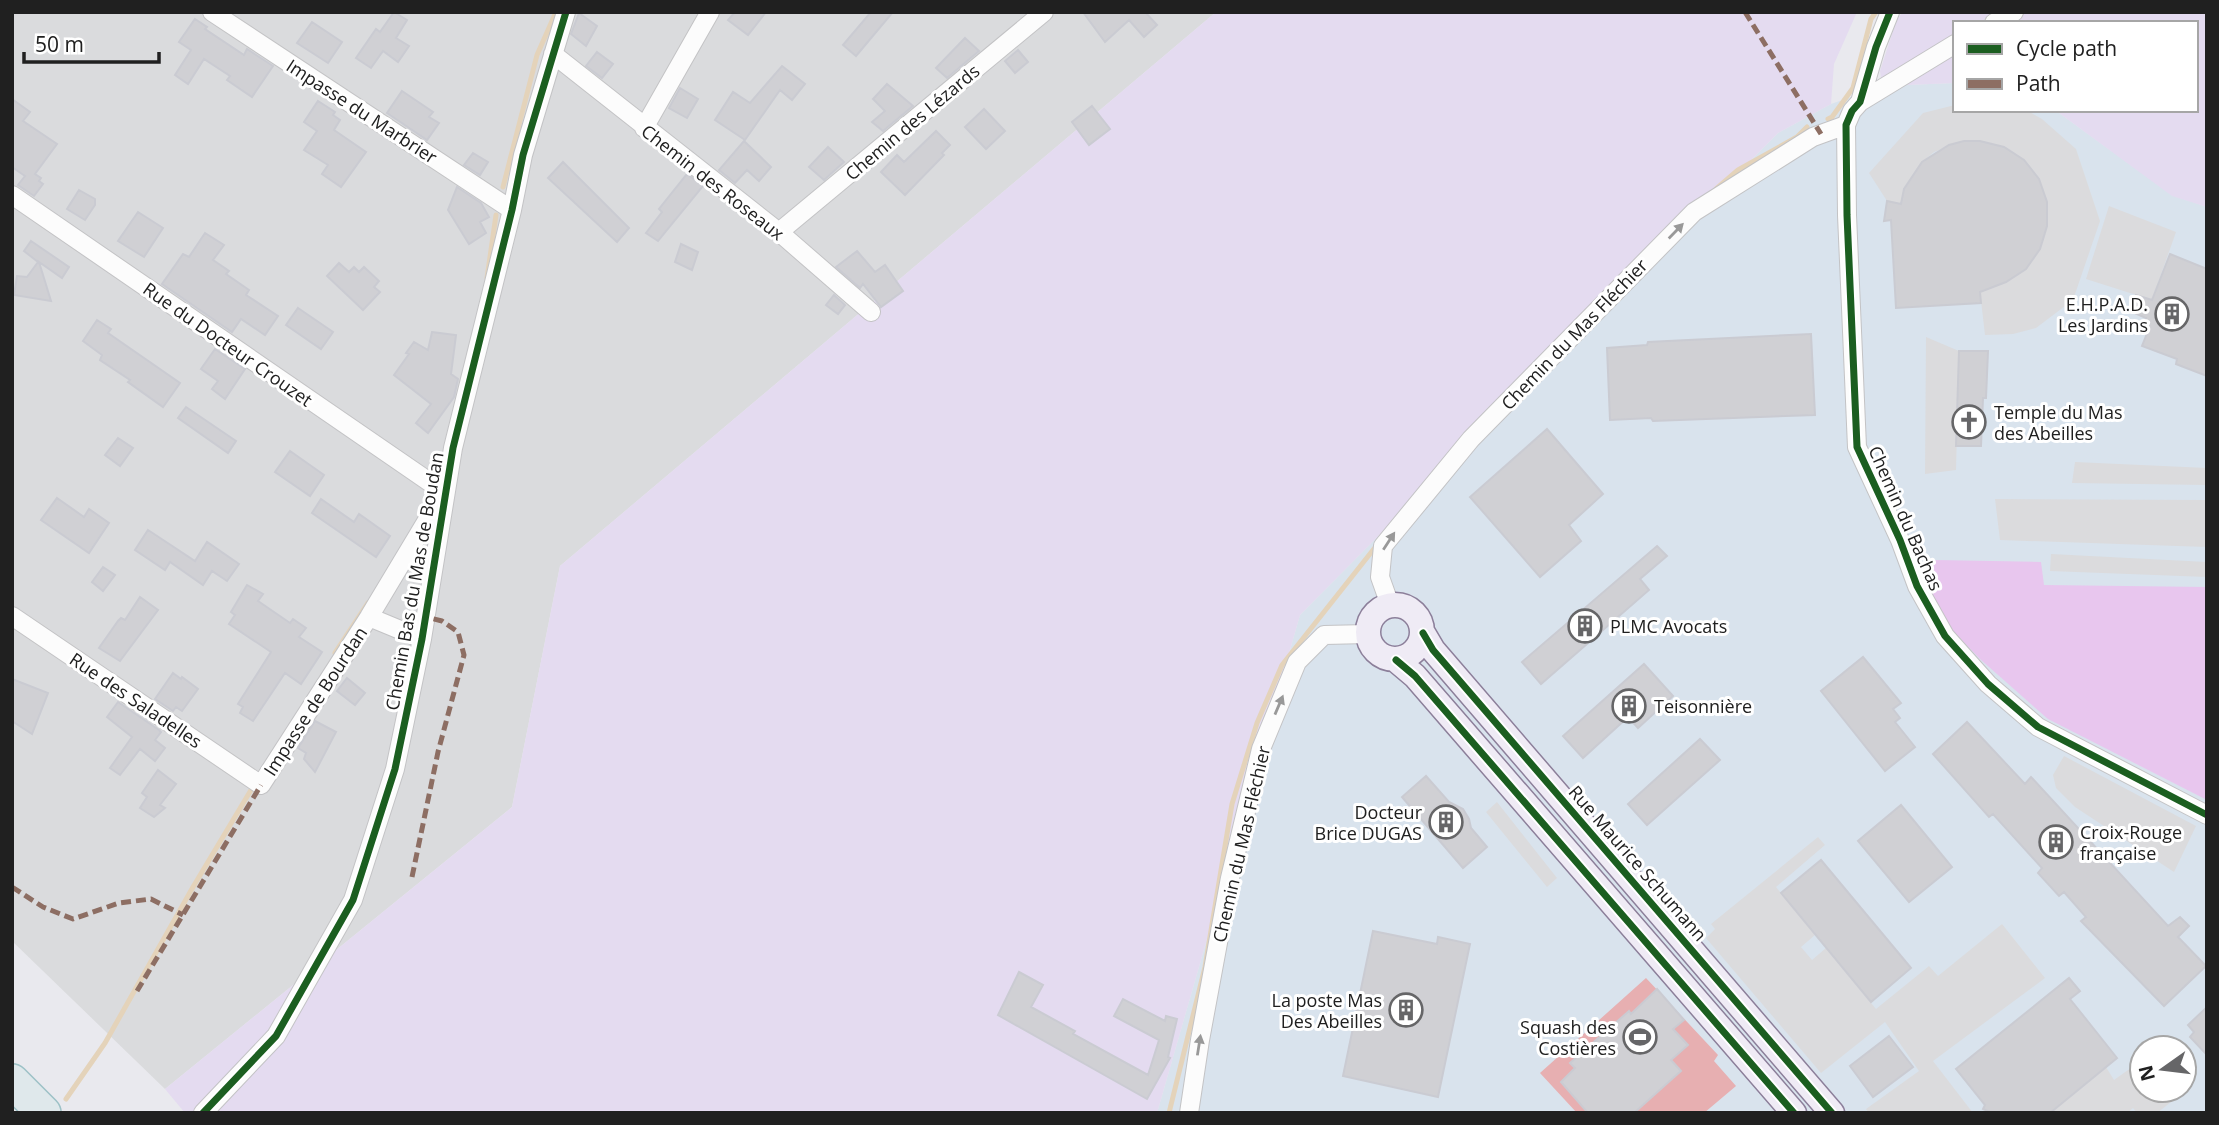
<svg xmlns="http://www.w3.org/2000/svg" width="2219" height="1125" viewBox="0 0 2219 1125" font-family="'Open Sans',sans-serif">
<rect width="100%" height="100%" fill="#e9e9ee"/>
<path fill="#dadbdd" d="M12,12H1216L560,566L512,807L165,1089L12,941Z"/>
<path fill="#d9e3ed" fill-rule="evenodd" d="M1955,83V110H2055L2172,195L2207,207V1113H1157L1300,615L1778,133L1831,104L1882,86ZM2142,1048H2184V1090H2142Z"/>
<path fill="#e4dbf0" d="M1216,12H1857L1834,64L1831,104L1778,133L1300,615L1157,1113H185L165,1089L512,807L560,566Z
M1903,12H2207V207L2172,196L2055,110H2196V23H1955V83L1882,86L1880,71L1897,19Z"/>
<path fill="#e8c6ee" d="M1935,560L2041,562L2044,585L2207,587V800L2048,719L1980,659L1950,628L1929,593L1924,570Z"/>
<path fill="#e7afb1" d="M1646,978L1718,1055L1714,1061L1736,1086L1704,1113H1577L1540,1073Z"/>
<path fill="#dbdbdd" d="M1955,105V110H2026L2042,119L2076,149L2100,221L2073,300L2036,328L2013,334L1985,335L1980,292L2006,282L2026,269L2040,249L2047,226V202L1961,142L1934,152L1922,162L1904,189L1901,204L1887,201L1869,173L1923,113Z
M2109,206L2176,232L2152,300L2086,279Z
M1926,337L1959,351L1956,470L1925,474Z
M2075,462L2207,468V485L2072,483Z
M1995,499L2207,500V547L2000,540Z
M2051,554L2207,562V577L2050,571Z
M2064,756L2196,826L2174,872L2075,807L2056,788L2053,775Z
M1497,802L1557,878L1547,887L1486,812Z
M1818,837L1825,845L1776,887L1815,935L1801,947L1812,960L1826,948L1876,1009L1929,966L1938,976L2002,924L2045,978L1933,1061L1973,1113H1869L1866,1109L1919,1071L1885,1022L1821,1073L1706,938L1715,929L1711,924Z
M2142,1060V1090H2176L2180,1095L2157,1113H2137L2133,1108L2127,1113H2050L2106,1067L2114,1080Z"/>
<g fill="none" stroke-linecap="round" stroke-linejoin="round">
<path stroke="#e4d3ba" stroke-width="5" d="M1828,119L1832,117L1853,88L1871,19L1876,12
M503,187L537,55L556,12
M1716,189L1738,170L1797,137L1807,127
M487,278L496,215
M439,471L444,457
M335,653L368,603
M66,1099L105,1043L193,887L254,785
M1169,1113L1205,967L1232,804L1257,723L1282,665L1377,545"/>
</g>
<path fill="#d0d0d4" stroke="#cacbd2" stroke-width="2" d="M394,12L407,20L396,38L409,46L398,62L383,51L371,68L356,58L376,29L380,32Z
M735,12H766L748,35L728,20Z
M871,12H893L856,56L843,45Z
M1083,12H1145L1157,25L1144,37L1129,20L1105,42Z
M579,13L597,26L586,46L571,34Z
M195,19L207,27L205,29L244,55L247,49L273,66L252,97L227,80L230,76L204,59L188,84L175,75L191,50L179,42Z
M312,22L342,42L328,63L297,43Z
M965,38L979,51L947,78L936,68Z
M1018,50L1028,62L1015,73L1005,61Z
M597,52L613,64L602,78L586,66Z
M782,66L805,84L792,100L780,90L745,140L715,120L733,92L750,103Z
M887,84L913,106L883,131L872,122L885,111L873,99Z
M680,88L698,99L687,118L669,108Z
M402,91L433,112L429,117L439,123L427,140L387,113Z
M12,99L30,112L23,121L57,144L35,174L41,178L39,181L43,184L34,196L18,185L25,176L12,167Z
M318,101L335,112L333,115L340,120L334,130L366,152L341,187L322,174L328,165L304,150L317,131L304,122Z
M1092,106L1110,129L1089,145L1072,122Z
M984,109L1005,131L986,149L965,127Z
M936,131L950,145L942,153L944,155L905,195L881,172L897,155L904,162Z
M744,141L771,167L759,181L747,170L735,183L719,170Z
M1964,141H1980L2004,147L2024,160L2039,179L2047,202V226L2040,249L2026,269L2006,282L1980,292L1981,303L1896,308L1891,220L1884,221L1887,201L1901,204L1904,189L1922,162L1949,145Z
M828,147L844,162L824,180L809,167Z
M473,153L488,162L480,175L464,165Z
M563,162L629,228L617,242L548,178Z
M687,174L703,186L658,241L646,233L662,212L659,209Z
M457,187L481,203L489,217L480,222L486,233L469,244L448,210Z
M79,190L95,199V205L85,220L67,209Z
M138,212L163,228L144,257L118,241Z
M205,233L224,245L213,260L229,271L226,274L249,290L246,295L278,316L265,335L241,319L232,332L162,284L183,254L189,257Z
M31,241L69,267L62,278L39,262L51,301L14,295L17,276L27,277L38,262L24,251Z
M681,244L698,252L692,270L675,262Z
M857,251L875,272L885,265L903,291L881,307L863,284L860,288L836,267Z
M2170,254L2207,269V376L2176,364L2177,359L2142,346L2148,331L2143,329L2146,318L2130,311L2136,295L2152,300Z
M339,263L349,272L354,267L359,272L364,267L379,281L374,287L380,292L363,310L327,276Z
M834,295L845,305L838,314L826,305Z
M298,308L333,332L321,349L286,325Z
M97,320L111,329L108,333L180,383L163,407L128,382L130,380L100,360L102,355L83,341Z
M432,332L456,335L451,374L458,379L454,397L428,433L416,423L431,404L394,375L409,354L406,353L414,342L428,350Z
M1811,334L1815,415L1653,421L1651,418L1610,420L1607,348L1647,345L1648,342Z
M215,349L245,369L225,399L212,389L218,381L201,369Z
M1959,351H1988L1986,398H1983L1981,446H1956Z
M186,407L236,441L228,453L178,418Z
M1547,429L1603,494L1569,525L1581,541L1540,577L1470,497Z
M118,438L133,448L120,466L105,455Z
M290,451L324,475L310,496L275,472Z
M57,498L84,517L89,509L109,523L89,553L41,520Z
M321,499L354,522L359,514L390,536L376,557L312,513Z
M148,530L195,561L207,542L239,564L227,581L212,571L203,585L170,562L165,570L135,550Z
M1657,546L1667,556L1640,579L1649,590L1541,684L1522,662Z
M103,567L115,575L103,591L92,582Z
M247,585L263,594L258,601L290,623L293,619L306,628L299,637L322,652L301,684L285,673L253,721L240,713L243,707L238,704L271,652L229,624L235,615L231,612Z
M140,597L158,610L120,661L99,648L118,621L121,618L125,620Z
M1863,657L1901,703L1893,709L1900,718L1895,722L1915,747L1885,771L1821,691Z
M1644,664L1673,696L1638,728L1628,717L1583,758L1563,736Z
M173,673L181,679L182,677L198,689L182,711L176,707L173,711L155,699Z
M347,678L365,693L355,705L337,691Z
M12,679L48,693L32,734L12,721Z
M118,702L159,730L161,732L155,740L165,748L155,761L140,749L120,775L110,768L132,737L107,717Z
M315,721L336,732L315,772L304,759L306,753L298,748Z
M1967,722L2025,784L2031,777L2168,926L2180,917L2189,926L2178,937L2206,966L2164,1006L2081,921L2086,917L2064,892L2059,896L2038,873L2042,868L1993,814L1989,817L1933,754Z
M1700,739L1720,760L1647,825L1628,804Z
M158,770L176,784L160,805L165,808L154,817L140,808L147,797L142,793Z
M1426,776L1449,802L1463,809L1469,819L1471,828L1487,847L1463,868L1402,797Z
M1901,805L1952,867L1909,902L1858,841Z
M1821,860L1911,968L1871,1002L1781,893Z
M1373,931L1437,944L1438,937L1470,944L1438,1097L1343,1076Z
M1019,972L1043,985L1031,1007L1075,1031L1073,1034L1148,1075L1159,1040L1114,1016L1123,999L1165,1021L1166,1016L1177,1019L1168,1057L1170,1058L1147,1099L998,1015Z
M2069,978L2080,991L2070,999L2117,1058L2050,1113H1992L1983,1109L1985,1105L1956,1069Z
M1657,989L1684,1020L1673,1029L1688,1045L1671,1060L1681,1071L1634,1113H1588L1561,1082L1575,1068L1570,1063L1629,1011L1631,1014Z
M2207,1007V1055L2190,1037L2194,1032L2188,1025Z
M1889,1036L1913,1067L1873,1097L1850,1066Z"/>
<g fill="none" stroke-linecap="round" stroke-linejoin="round">
<defs>
<path id="minor" d="M212,12L512,210
M1890,12L1876,47L1860,102L1852,111L1846,125L1847,215L1857,447L1900,540L1917,586L1945,636L1988,684L2038,727L2207,815
M1994,23L2014,12
M553,54L779,232L871,312
M1860,102L1955,44
M644,128L710,12
M12,195L444,492L369,617L261,785L12,616
M779,232L1044,12
M1390,605L1380,577L1383,546L1471,439L1694,212L1813,137L1846,125
M369,617L422,639
M203,1113L276,1036L353,900L395,769L422,639L453,448L512,210L523,155L566,12
M1189,1113L1200,1040L1230,878L1261,749L1297,662L1324,635L1368,634"/>
<path id="secondary" d="M1368 632a27 27 0 1 1 54 0a27 27 0 1 1-54 0Z
M1423,633L1433,650L1832,1113
M1396,660L1415,676L1794,1113"/>
<path id="motorway" d="M12,1081L44,1113"/>
</defs>
<use href="#minor" stroke="#c3c3c5" stroke-width="20"/>
<use href="#secondary" stroke="#8c7f9a" stroke-width="27"/>
<use href="#motorway" stroke="#9cc1c6" stroke-width="36"/>
<use href="#minor" stroke="#fcfcfc" stroke-width="18"/>
<use href="#secondary" stroke="#efebf5" stroke-width="24"/>
<use href="#motorway" stroke="#dfe8eb" stroke-width="33"/>
<path stroke="#8d6e63" stroke-width="5" stroke-dasharray="10 5" stroke-linecap="butt" d="M1745,12L1821,134
M412,877L438,752L464,655L458,632L442,621L426,617
M12,887L43,907L73,919L119,903L151,899L183,915
M137,991L261,785"/>
<defs>
<path id="cycleway" d="M1890,12L1876,47L1860,102L1852,111L1846,125L1847,215L1857,447L1900,540L1917,586L1945,636L1988,684L2038,727L2207,815
M1423,633L1433,650L1832,1113
M1396,660L1415,676L1794,1113
M203,1113L276,1036L353,900L395,769L422,639L453,448L512,210L523,155L566,12"/>
</defs>
<use href="#cycleway" stroke="#fff" stroke-width="11"/>
<use href="#cycleway" stroke="#1b5e20" stroke-width="7"/>
</g>
<defs><path id="oneway-solid" d="M-6-.8H1V-3.2L6.5 0L1 3.2V.8H-6Z" transform="scale(1.75)"/></defs>
<g fill="#999">
<use href="#oneway-solid" transform="translate(1676 231) rotate(-46)"/>
<use href="#oneway-solid" transform="translate(1389 541) rotate(-57)"/>
<use href="#oneway-solid" transform="translate(1279 705) rotate(-67)"/>
<use href="#oneway-solid" transform="translate(1199 1045) rotate(-81)"/>
</g>
<defs>
<symbol id="building-ring" viewBox="-11 -11 22 22"><circle r="9.5" fill="#fff" stroke="#666668" stroke-width="1.5"/><path d="M-4-6H4V6H1V3H-1V6H-4ZM-2.5-4.3h1.7v1.8h-1.7ZM.8-4.3h1.7v1.8H.8ZM-2.5-1h1.7V.8h-1.7ZM.8-1h1.7V.8H.8Z" fill="#666668"/></symbol>
<symbol id="church-ring" viewBox="-11 -11 22 22"><circle r="9.5" fill="#fff" stroke="#666668" stroke-width="1.5"/><path d="M-1.2-6h2.4v3.5h3.3v2.4h-3.3V6h-2.4V-.1h-3.3v-2.4h3.3Z" fill="#666668"/></symbol>
<symbol id="stadium-ring" viewBox="-11 -11 22 22"><circle r="9.5" fill="#fff" stroke="#666668" stroke-width="1.5"/><path d="M0-5a6.5 5 0 1 0 0 10a6.5 5 0 1 0 0-10ZM-3.5-1.8h7v3.6h-7Z" fill="#666668"/></symbol>
</defs>
<g fill-rule="evenodd">
<use href="#building-ring" x="2153" y="295" width="38" height="38"/>
<use href="#church-ring" x="1950" y="403" width="38" height="38"/>
<use href="#building-ring" x="1566" y="607" width="38" height="38"/>
<use href="#building-ring" x="1610" y="687" width="38" height="38"/>
<use href="#building-ring" x="1427" y="803" width="38" height="38"/>
<use href="#building-ring" x="2037" y="823" width="38" height="38"/>
<use href="#building-ring" x="1387" y="991" width="38" height="38"/>
<use href="#stadium-ring" x="1621" y="1018" width="38" height="38"/>
</g>
<g text-anchor="middle" dominant-baseline="central" stroke-width="6" stroke-linejoin="round" paint-order="stroke">
<g font-size="18" fill="#202020" stroke="#fff">
<text transform="translate(362 111) rotate(33)">Impasse du Marbrier</text>
<text transform="translate(912 122) rotate(-40)">Chemin des Lézards</text>
<text transform="translate(713 182) rotate(38)">Chemin des Roseaux</text>
<text transform="translate(1574 334) rotate(-46)">Chemin du Mas Fléchier</text>
<text transform="translate(228 344) rotate(35)">Rue du Docteur Crouzet</text>
<text transform="translate(1906 518) rotate(66)">Chemin du Bachas</text>
<text transform="translate(414 581) rotate(-80)">Chemin Bas du Mas de Boudan</text>
<text transform="translate(136 700) rotate(34)">Rue des Saladelles</text>
<text transform="translate(315 701) rotate(-57)">Impasse de Bourdan</text>
<text transform="translate(1241 844) rotate(-77)">Chemin du Mas Fléchier</text>
<text transform="translate(1638 863) rotate(49)">Rue Maurice Schumann</text>
</g>
<g font-size="18" fill="#202020" stroke="#fff" text-anchor="end">
<text x="2148" y="304">E.H.P.A.D.<tspan x="2148" dy="21">Les Jardins</tspan></text>
<text x="1994" y="412" text-anchor="start">Temple du Mas<tspan x="1994" dy="21">des Abeilles</tspan></text>
<text x="1610" y="626" text-anchor="start">PLMC Avocats</text>
<text x="1654" y="706" text-anchor="start">Teisonnière</text>
<text x="1422" y="812">Docteur<tspan x="1422" dy="21">Brice DUGAS</tspan></text>
<text x="2080" y="832" text-anchor="start">Croix-Rouge<tspan x="2080" dy="21">française</tspan></text>
<text x="1382" y="1000">La poste Mas<tspan x="1382" dy="21">Des Abeilles</tspan></text>
<text x="1616" y="1027">Squash des<tspan x="1616" dy="21">Costières</tspan></text>
</g>
</g>
<rect width="2219" height="1125" fill="none" stroke="#202020" stroke-width="28"/>
<rect x="1953" y="21" width="245" height="91" fill="#ffffff" stroke="#a6a6a6" stroke-width="2"/>
<rect x="1967" y="44" width="35" height="10" fill="#1b5e20" stroke="#a6a6a6" stroke-width="2"/>
<text x="2016" y="56" font-size="21" fill="#202020">Cycle path</text>
<rect x="1967" y="79" width="35" height="10" fill="#8d6e63" stroke="#a6a6a6" stroke-width="2"/>
<text x="2016" y="91" font-size="21" fill="#202020">Path</text>
<g transform="translate(2163 1069) rotate(256)"><circle r="33" fill="#ffffff" stroke="#a6a6a6" stroke-width="2"/>
<path d="M0-5L12 26L0 18L-12 26Z" fill="#666668"/>
<text y="-10" font-size="19" font-weight="bold" text-anchor="middle" fill="#202020">N</text>
</g>
<path d="M24 52v10h135v-10" fill="none" stroke="#202020" stroke-width="3.5"/>
<text x="35" y="52" font-size="21" fill="#202020" stroke="#ffffff" stroke-width="5" paint-order="stroke">50 m</text>
</svg>
